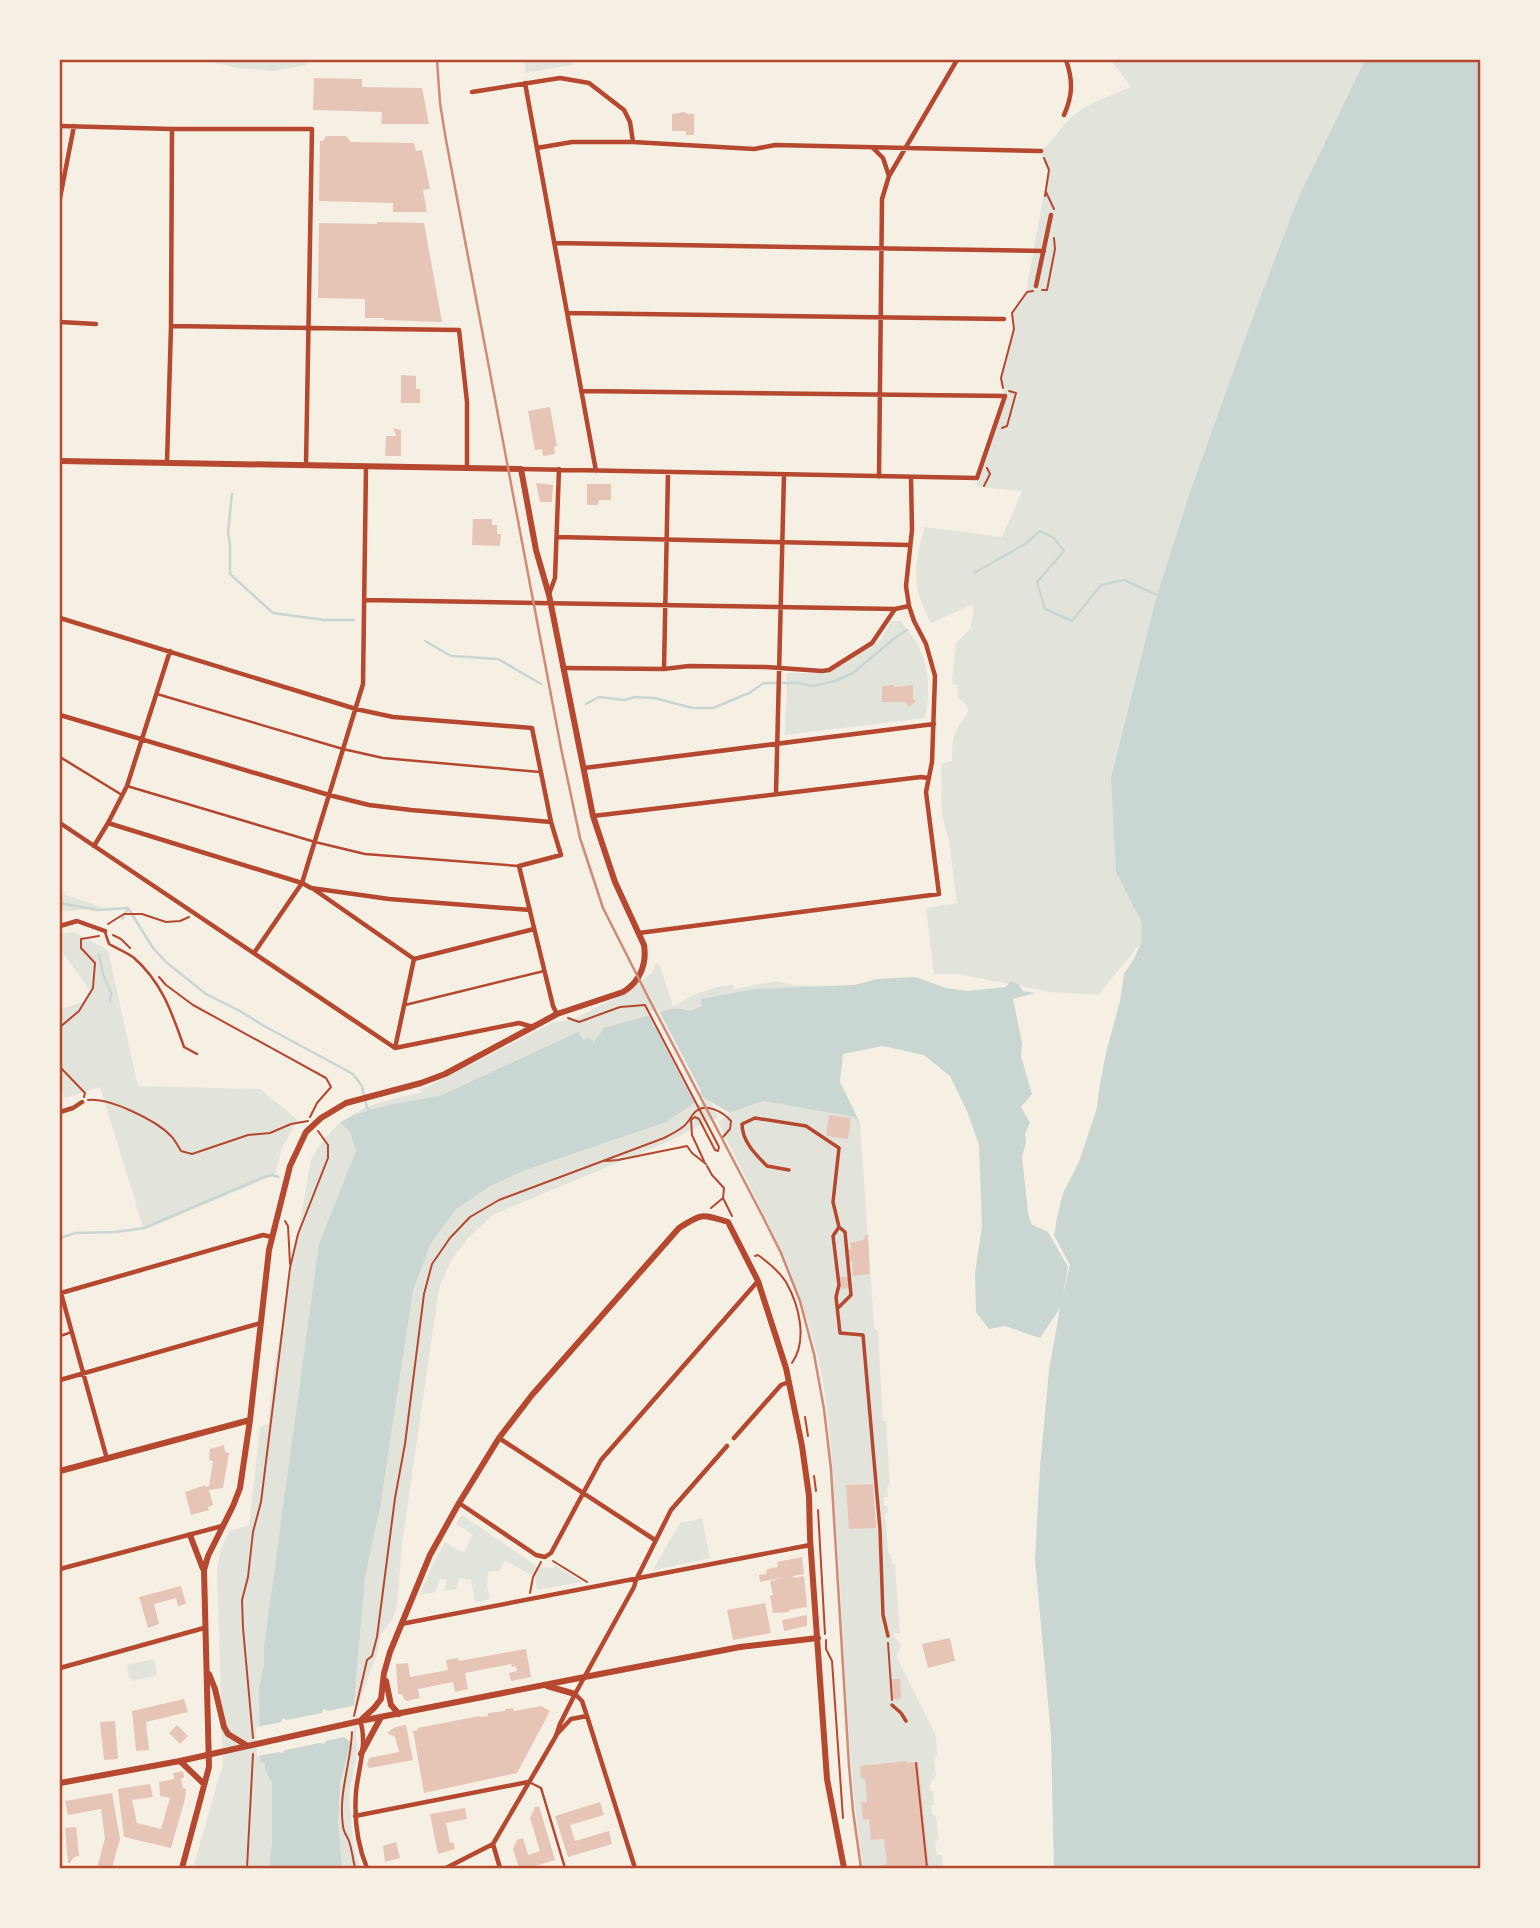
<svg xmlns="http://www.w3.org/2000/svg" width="1540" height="1928" viewBox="0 0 1540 1928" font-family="Raleway,sans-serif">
<rect width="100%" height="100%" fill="#f6efe4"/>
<path fill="#e2e4dc" d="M203,60H307L306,65L273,71L238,68Z
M525,60H572V65L525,73Z
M1111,60H1365L1299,196L1256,308L1190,492L1157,595L1116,872L1142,923L1141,943L1098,995L1050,992L958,974H934L926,908L957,903L949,841L942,815L941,767L942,763L952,761C952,750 952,740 956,731C963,715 978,711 957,697L958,685L953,684L952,678L956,643L970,629L973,616V606L971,605L931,623C926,612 919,599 917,587C914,567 920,546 924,527L1002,537L1022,491L977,487V478L1005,396L1001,378L1014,330L1011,318V313L1026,292L1048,170L1040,151C1052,143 1057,132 1067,122C1084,103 1109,97 1131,87Z
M891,621H902C905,628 910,633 915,640C929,664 931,692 925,718L785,735L787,673H828L836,669L882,639Z
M60,893L104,908L66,911L60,910Z
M74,932L108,950L138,1086L260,1089L298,1120L282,1148L275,1175L144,1230L100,1087L65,1098L60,1081V1010L82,1002L90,990L60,949V934Z
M656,963L659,964L673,1007C692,995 710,986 733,985L734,989L778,981L791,985L832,986L936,984L935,993L702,1055L711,1102L719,1118L711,1119L672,1140L494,1214L469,1237L452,1259L441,1283L438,1295L402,1544L397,1605L393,1618L380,1636L378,1651L358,1705L356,1736L358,1749L349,1793L353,1843L360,1868H193L223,1763L217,1569L221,1549L229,1531L249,1525L260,1427L268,1424L274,1369L311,1160C340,1109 370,1104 423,1092L418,1090L427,1087L552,1023L574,1019L622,994L652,973Z
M763,1101L855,1117L860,1123L874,1325L875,1330H878L883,1421H886L890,1486H887L888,1497H884V1506H887L888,1513H885L888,1553L891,1554L892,1564H895L900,1633L893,1634L901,1646L896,1656L936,1736L937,1755L934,1760L936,1776L930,1784V1791H933L934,1805H931L932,1814L936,1817L939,1839L935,1843L937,1855H942L943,1867L948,1868H863C846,1753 844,1636 836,1520C832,1461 830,1403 815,1346C794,1267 754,1195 718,1122L730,1113Z
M462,1515L538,1567L553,1568L555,1565L582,1582L537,1590L535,1577L505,1561L499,1571L488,1572L487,1585L490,1599L475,1602L471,1580L459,1578L456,1589L444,1591L447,1580L440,1579L436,1592L420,1595L433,1564L445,1542L463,1553L473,1535L456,1524Z
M702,1518L710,1558L655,1570L654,1568L680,1523Z
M154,1659L157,1675L134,1681L129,1677L127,1665Z"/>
<path fill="#c9d6d2" d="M1365,60H1480V1868H1054L1051,1735L1035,1559L1040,1468L1049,1370L1060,1308L1040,1338L1005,1326L989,1329L976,1312L975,1274L982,1226L979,1145L967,1111L950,1076L924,1055L883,1046L843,1054L840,1082L860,1123L854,1117L763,1101L730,1113L703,1097L666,1122L523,1171L490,1186L456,1209L431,1243L413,1290L380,1507L365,1577L350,1746L340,1782L338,1822L342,1868H269L272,1843V1783L265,1769V1763L260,1761L259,1688L264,1665V1647L319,1244L356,1151L350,1131L340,1123L354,1115L388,1105L440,1096L578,1032L584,1040L589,1037L594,1042L604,1028L675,1008L691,1011L702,1006L701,999L755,989L855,985L877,979L915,977L946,988L967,991L1006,987L1011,981L1018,984L1023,991L1035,993L1013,999L1022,1043L1021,1056L1032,1094L1021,1107L1030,1123L1025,1133L1026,1143L1022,1156L1028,1214L1032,1225L1048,1232L1068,1267L1063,1295L1070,1265L1054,1235L1057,1218L1063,1193L1079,1162L1097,1108L1099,1090L1106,1053L1120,1001L1124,974L1134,959L1141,943L1142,923L1116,872L1111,778L1157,595L1190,492L1256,308L1299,196Z"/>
<path fill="#f6efe4" d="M658,1009L701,1091L700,1092L704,1101L696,1106L647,1012Z
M357,1705L353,1744L344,1737L326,1741L324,1744L320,1743L285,1750L283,1753L279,1752L257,1756L256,1727L281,1722L283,1718L286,1720L322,1713L324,1709L328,1711Z"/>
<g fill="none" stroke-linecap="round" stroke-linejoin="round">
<path stroke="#c9d6d2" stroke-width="2.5" d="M232,494L228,532L230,545V574L273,613L324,620H354
M974,573L1025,544L1040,531L1054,538L1064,551L1037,582L1045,609L1072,621L1101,585L1124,580L1157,595
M425,641L451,656L498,659L541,684
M586,704L599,697L624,700L635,697L654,698L693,708H713L749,693L764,683H797L813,686L835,681L853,673L896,637L907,630
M60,903L98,910L128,908L153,948L166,962L206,994L240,1011L264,1026L353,1074L362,1086L367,1108L373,1112
M122,919L127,910
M99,954L103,974L111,993L110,1002
M60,1238L75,1233L116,1232L144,1228L264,1177L272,1175L278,1177"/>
</g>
<path fill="#e6c5b7" d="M314,78L362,79V87L422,88L429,124H381L382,112L313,110Z
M684,112L688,114H694V135H686V131H672V114Z
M326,136H346L351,142L414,143L416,151L422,150L430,189L423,190L427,212H393V203L319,201L320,141H323Z
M377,222L424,223L442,322L384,320V318H365V299L318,298L319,223L377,224Z
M401,375L416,376V389H420V403H401Z
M550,407L557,446L554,447L555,454L543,456L542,449L535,450L528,411Z
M393,428L401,430V456H385L386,436H396Z
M536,483L553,485L552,502H540Z
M587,484H611V500H599L598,505H587Z
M473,519H492V525H497V534H501L500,546L472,545Z
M894,685V687L913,685V699L916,701L909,707L905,702H882V686Z
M829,1115L851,1118L848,1139L826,1136Z
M866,1235H868L870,1274L853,1276L852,1261H849L848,1250L851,1249L850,1243L863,1240Z
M840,1277H849V1288L841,1289Z
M224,1445L225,1452L229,1453L223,1488L209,1490L213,1505L208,1507L209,1510L191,1515L185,1492L205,1485V1487L209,1486L213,1461L209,1460L210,1449Z
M873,1484L876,1528L849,1529L846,1485Z
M802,1557L804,1574L793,1576L794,1578L804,1576L807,1607L789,1610V1612L773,1613L770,1596L773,1595L770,1581L785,1577L760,1582L759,1575L766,1574L767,1569L778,1567L777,1562Z
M181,1586L186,1604L178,1606L176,1598L154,1604L159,1624L148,1628L139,1597Z
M765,1603L771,1633L733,1640L727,1610Z
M807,1615V1626L784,1631L782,1620Z
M950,1638L955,1661L928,1668L922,1644Z
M526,1649L531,1677L511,1681L509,1673L517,1671L516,1666L512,1667L511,1664L465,1673L468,1689L455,1692L453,1682L418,1689L420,1698L407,1701L404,1699L402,1694H398L396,1664L408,1663L410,1677L448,1670L446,1660L458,1658L459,1661Z
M891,1679H900L901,1697L899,1700L893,1699Z
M184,1699L188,1712L146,1722L149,1750L136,1751L132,1711Z
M541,1706L550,1711L517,1773L424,1793L413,1731L418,1730L417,1728L480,1716L481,1717L488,1716V1713L505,1711V1709L513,1708L514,1711Z
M115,1721L118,1759L104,1760L100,1722Z
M177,1725L188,1736L180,1744L169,1733Z
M406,1725L413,1760L369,1768L367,1765L369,1758L399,1752L395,1737L387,1733L395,1727Z
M907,1761V1763L918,1762L929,1868H869L887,1864L884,1839L871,1840L869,1819L863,1820L861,1802H867L865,1778H861L860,1766Z
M183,1771L184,1778H181L183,1788L186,1789L185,1799L171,1848L124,1837L118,1789L150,1784L153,1797L132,1800L137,1823L161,1829L170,1798L160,1796L159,1782L174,1779L173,1773Z
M112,1793L120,1839L112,1868H97L105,1838L101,1809L68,1815L65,1801Z
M600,1802L604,1815L570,1825L575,1841L609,1831L612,1844L568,1857L555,1816Z
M539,1806L555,1860L528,1868H519L513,1849L517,1840L523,1838L528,1855L540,1851L530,1818L535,1807Z
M465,1808L467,1819L446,1823L450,1843L453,1842L455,1849L438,1854L430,1814Z
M76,1827L79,1856L74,1857L70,1863H68L65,1828Z
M396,1842L400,1858L385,1862L383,1846Z"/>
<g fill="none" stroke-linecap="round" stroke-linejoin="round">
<path stroke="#b5482f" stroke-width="2" d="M1044,158L1049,170L1045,196
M1046,192L1054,209
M1042,290H1047L1055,249L1054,238
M1003,388L1001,378L1014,329L1012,313L1027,292L1033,291
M1002,428L1007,426L1016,393L1009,391
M984,486L990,474L987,468
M108,924L124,914H142L166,922L180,921L189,917
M113,935L121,939L130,948
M159,977L166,985L193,1005L326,1078L331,1087L317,1103L310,1117
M568,1018L579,1022L620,1007L645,1005L719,1147L718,1151L715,1150L699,1119L695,1117L692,1119
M60,1027L79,1011L93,988L95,963L81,948V939L99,936
M60,1067L85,1093L84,1097
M88,1100C110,1098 156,1120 171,1136C175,1140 178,1146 181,1151L192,1154L248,1135L270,1133L291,1124L308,1121
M691,1120L692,1135L704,1161
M605,1161L618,1160L687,1146L692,1153L706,1164
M707,1166L712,1175L724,1188L723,1198L711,1208
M723,1198L732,1216
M285,1221L288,1226L290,1264
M755,1256L758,1255C769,1263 779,1271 786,1282C799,1305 808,1340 792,1363
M805,1417L808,1436
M814,1476L816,1491
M818,1510L825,1634
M553,1561L587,1582
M530,1593L533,1577L541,1562
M826,1640V1649L832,1661L843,1818
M888,1643L892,1700
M354,1716L367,1660L372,1656L377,1637L395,1498L405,1444L424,1294L432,1264L450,1238L470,1217L499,1200L664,1138C670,1135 678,1131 684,1126C689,1122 691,1116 695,1112C706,1102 723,1112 731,1121L730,1129L723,1137
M352,1732C351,1764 338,1793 343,1826C343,1831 347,1836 349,1841C352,1850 353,1859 355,1868
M253,1738L243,1628L242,1600L248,1577L253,1532L261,1502L290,1268L298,1234L328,1158V1145L318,1131
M916,1763L927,1868
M247,1868L253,1754"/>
<path stroke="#b5482f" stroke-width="2.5" d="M157,694L343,749L383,758L540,772
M60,757L122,795
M127,786L315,842L365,854L519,866
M105,932L109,944C116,948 126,952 133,957C162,982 172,1013 184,1047L197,1054
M405,1005L544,971
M60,1336L72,1332
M529,1782L541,1788L565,1868"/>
<path stroke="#b5482f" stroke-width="3.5" d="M789,1170L767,1166C755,1154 742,1141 742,1124L755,1118L806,1126L839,1148L833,1202L839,1227L833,1236L839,1285L836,1297L840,1333L863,1335L880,1529L883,1615L888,1636
M838,1308L851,1295L845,1232L839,1227
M892,1705L901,1713L906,1721"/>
<path stroke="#b5482f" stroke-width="4.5" d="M525,83L596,471
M472,92L560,78L589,83L624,110L630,122L633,142
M1064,115C1073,95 1073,80 1066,60
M60,126L172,129H312L306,465
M537,148L572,142H633L754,149L775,145L1041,151
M873,148L883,158L889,176
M60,198L74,126
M554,243L1044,251
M1036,286L1051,215
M567,313L1004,319
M60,322L96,324
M171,326L459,330L467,402V468
M167,463L171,326L172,129
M521,469L977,478L1005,396L581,391
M879,477L882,199L889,176L957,60
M557,537L910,545
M549,594L555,578L559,469
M365,600L895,609L909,606
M60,618L356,709L393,717L532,728L551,822L561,855L519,866L553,1006L557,1014
M563,668L664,669L689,666L766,667L822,671L829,670L872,643L895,609
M664,669L668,473
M60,715L329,795L369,805L411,810L551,822
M584,768L934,724
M776,793L784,475
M593,816L921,777L928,778
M60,823L395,1048L519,1023L533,1027
M108,823L302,883L311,888L389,899L530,910
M94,846L108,823L127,786L170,651
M312,888L414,959L534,929
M60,926L77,921L105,931
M639,933L939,894L926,792L932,762L935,676L926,644L914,621L909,606L906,586L912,530L911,477
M254,953L302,883L363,684L366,467
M395,1048L414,959
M60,1112L73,1108L82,1102
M60,1380L261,1323
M499,1438L655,1540
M734,1438L781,1385L789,1382
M107,1459L61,1293L263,1235L272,1237
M459,1503L536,1555L545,1557L551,1553L601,1460L758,1281
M60,1569L222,1526
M401,1624L810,1545
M60,1668L204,1628
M575,1694L582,1701L587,1716L635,1868
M360,1721C368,1742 358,1770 356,1792C354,1819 357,1844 367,1868
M556,1735L571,1719L587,1716
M355,1816L528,1782
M493,1844L500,1868
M446,1868L493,1844L556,1736L560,1724L575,1694L634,1587L636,1580L671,1510L727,1446"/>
<path stroke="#b5482f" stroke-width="6" d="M386,1681L391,1705L399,1714
M547,1686L575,1694
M360,1721L374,1708L381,1699L384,1673L390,1652L430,1555L459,1503L499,1438L532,1395L679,1228C702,1213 702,1214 728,1222L758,1281L786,1368L802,1446L809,1496L810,1538L827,1779L844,1868
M361,1754L381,1717
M60,1783L180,1761L360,1721L600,1674L740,1647L818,1638"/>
<path stroke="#b5482f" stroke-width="6" d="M60,461L521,469L536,550L549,595L593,816L615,882L644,945C647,964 640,982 623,992L557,1014L445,1074L421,1083L346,1103L321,1118L306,1132L290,1166L269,1250L250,1420L240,1488L233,1506L208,1556L204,1570L209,1767L182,1868
M60,1471L250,1420
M190,1535L203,1569
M209,1674L215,1689L224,1727L228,1734L246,1745
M180,1761L204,1784"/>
<path stroke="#cf8b77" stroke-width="2.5" d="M437,60L440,103L446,140L561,748L580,838L603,908L648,997L762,1215L781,1253L800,1301L814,1354L824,1409L831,1469L849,1766L853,1811L861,1868"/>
</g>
<rect width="1540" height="1928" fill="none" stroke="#f6efe4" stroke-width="122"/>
<rect x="61" y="61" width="1418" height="1806" fill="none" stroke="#b5482f" stroke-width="2.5"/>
</svg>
